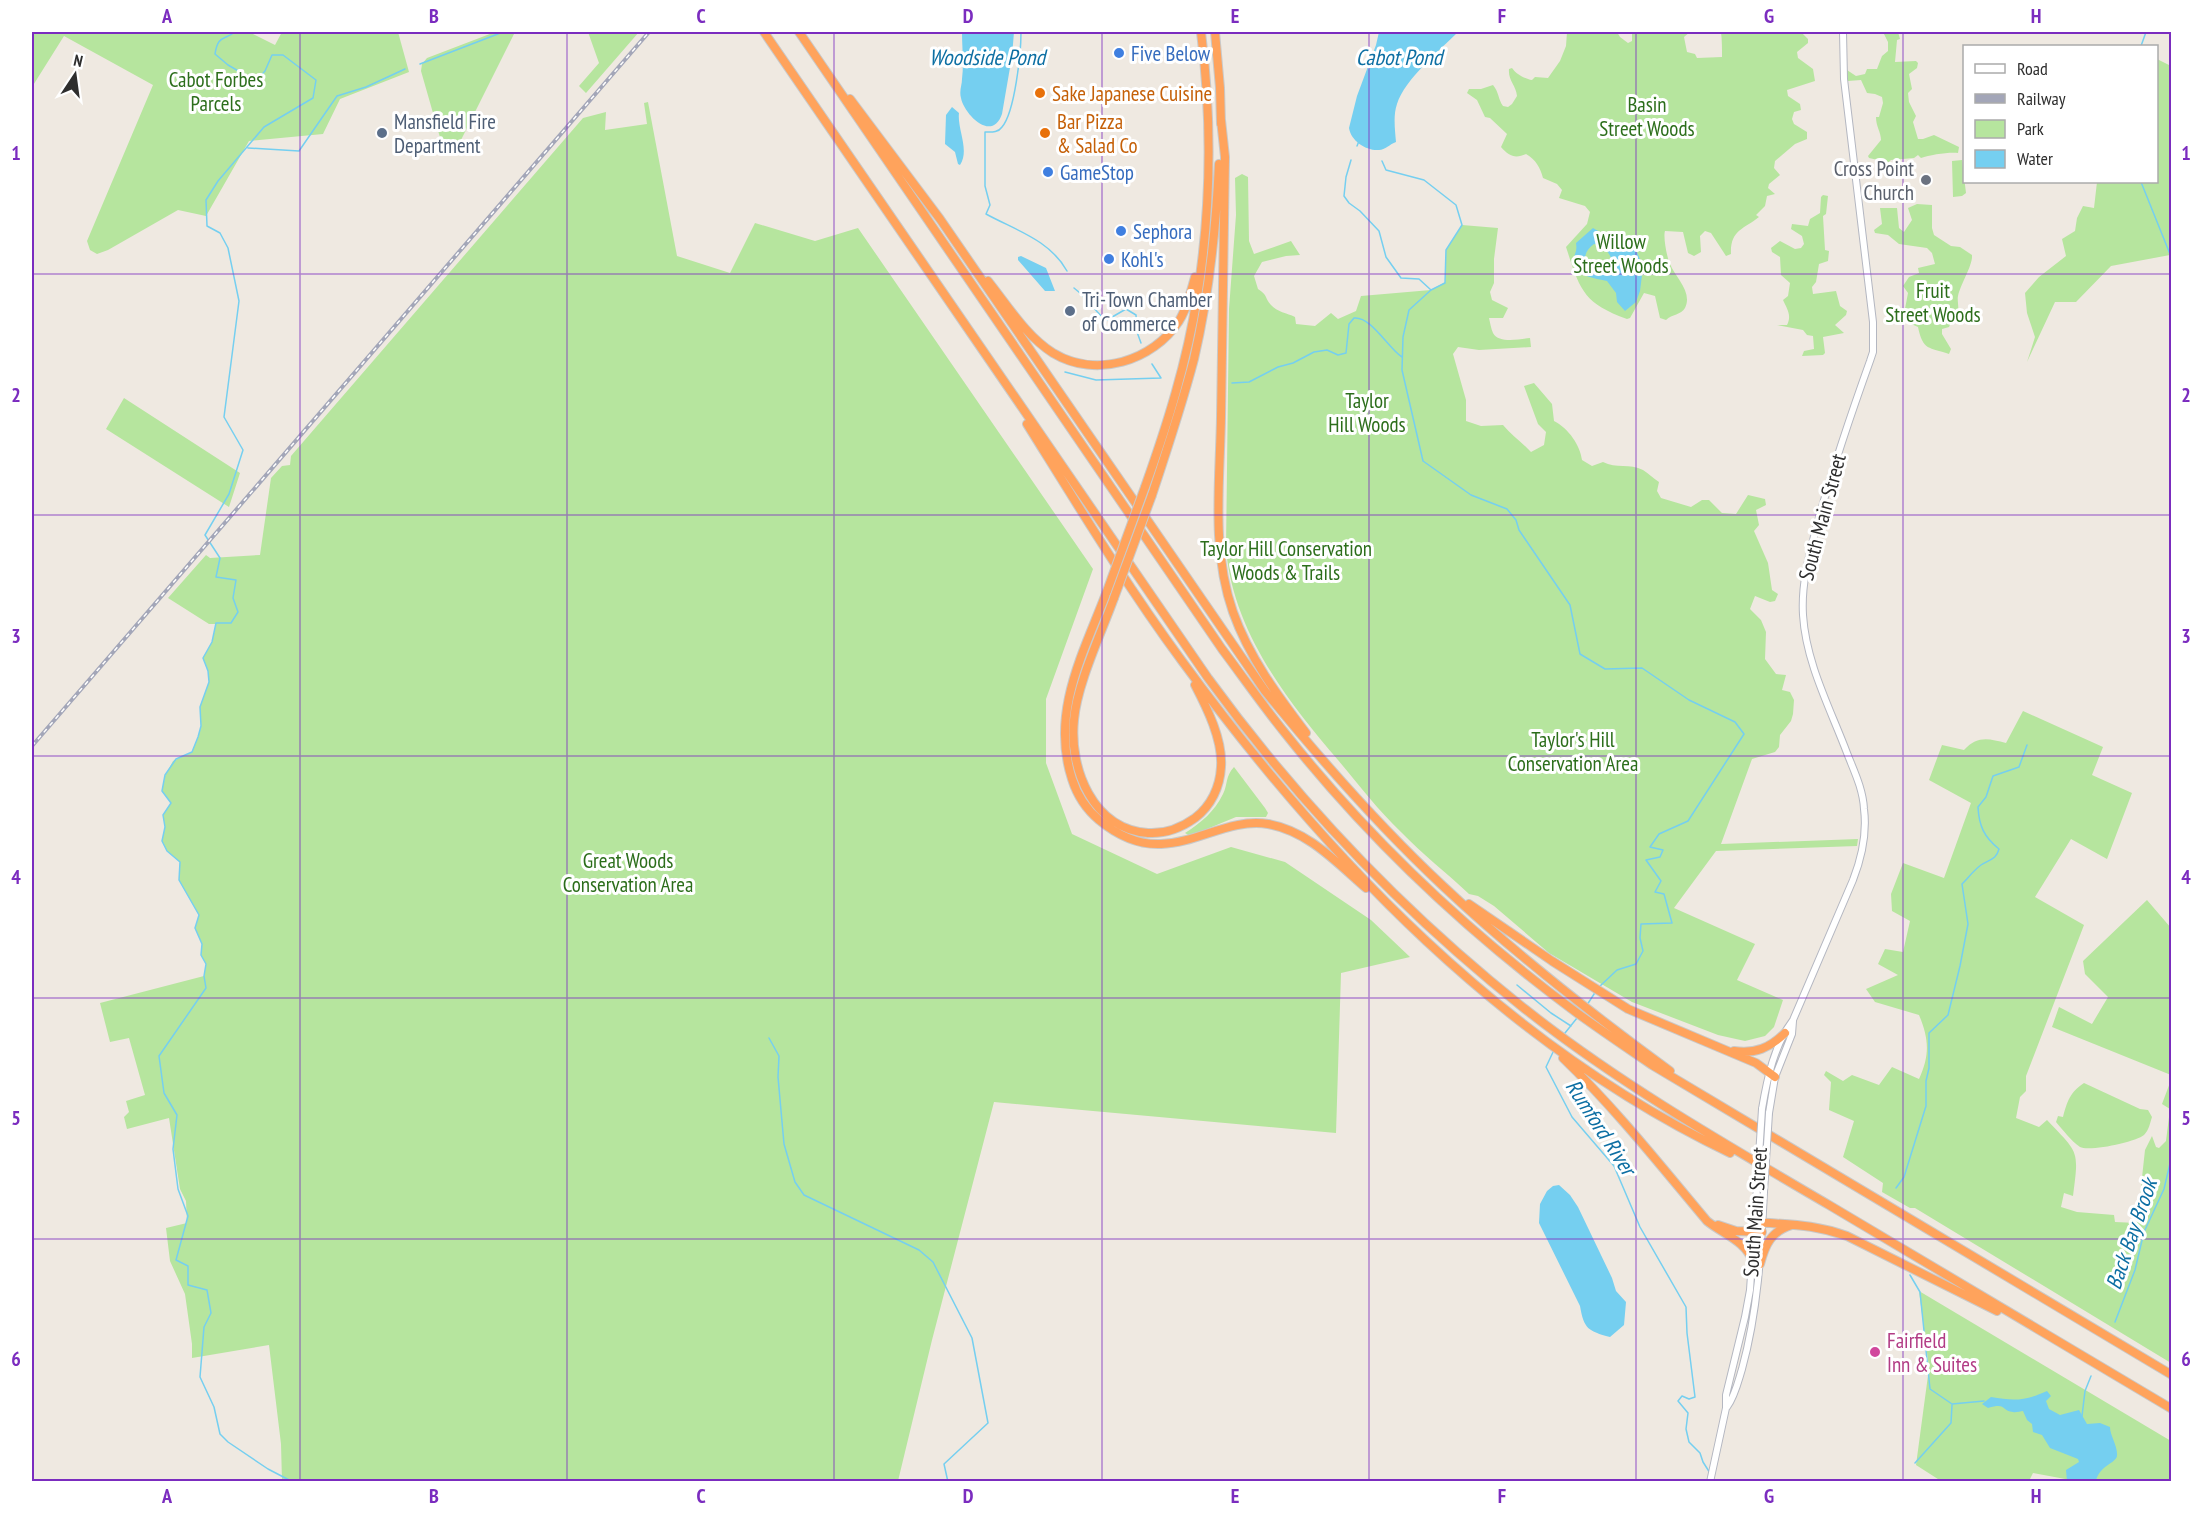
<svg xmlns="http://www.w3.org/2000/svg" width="2203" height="1513" viewBox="0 0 2203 1513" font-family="'PT Sans Narrow',sans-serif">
<rect width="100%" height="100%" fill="#efe9e1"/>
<path fill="#b6e59e" d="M32,32H249L275,45L282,32H398L409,72L340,99L323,134L249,141L206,216L178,210L108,250L97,254L90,250L87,241L153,85L64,36L32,87Z
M495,32H515L459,144L454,148H447L441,141L421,71L422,64L427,58Z
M588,32H639L586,93L579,86L599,63Z
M1567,32H1617L1620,37L1628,43L1632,41V32H1690L1684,37L1687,52L1695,54L1697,58L1722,57C1722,48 1722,40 1721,32H1801L1808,39V43L1797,52L1798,58L1813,69L1815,81L1787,90L1788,96L1800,104L1801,110L1794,112L1792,119L1794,124L1807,132V139L1795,144L1775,161L1774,168L1780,175L1769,184L1768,188L1775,194L1767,196L1765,206L1756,215L1759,217C1744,229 1730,230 1731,254L1726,256L1711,233L1705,231L1700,236L1701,252L1694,256L1688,253L1683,232L1665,231C1663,237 1667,258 1670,264C1675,277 1693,292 1685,308C1681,315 1672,314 1666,320L1660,318L1655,296L1644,293L1630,318L1627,319C1583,303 1580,290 1566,247L1587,224L1590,212L1585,206L1559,198L1562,190L1557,184L1543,178C1540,167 1536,160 1526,154C1515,159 1509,156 1501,147L1507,134L1490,118L1485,117L1477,100L1467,93L1469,89H1481L1493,85C1499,92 1498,99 1503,106L1508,107L1512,104L1517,96C1516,85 1508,81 1509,69L1512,68C1516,74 1525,79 1532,80L1535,77L1548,78L1560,61L1566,46Z
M1883,32H1898L1900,39L1897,40L1895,62L1916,61L1918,63L1917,68L1909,74L1912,89L1908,93L1909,102L1916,116L1913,122L1918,139H1923L1934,135L1959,147L1958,153C1948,152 1930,155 1921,158L1918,155L1914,158L1891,160L1882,168L1878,160L1869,158L1868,156L1881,140C1881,132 1876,127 1876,117H1879L1883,103L1882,97L1875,94L1867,93L1861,80L1848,81L1847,70L1856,76L1865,74L1867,69H1877L1882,56L1888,51V42Z
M2157,59L2171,66V259L2170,255L2111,266L2076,302H2055L2027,362L2035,337L2027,313L2025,293L2039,277L2066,256L2062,239L2075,231L2077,218L2083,206L2094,208L2097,182H2156Z
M648,102L677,256L730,273L755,223L815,241L858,228L1093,569L1046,699V763L1072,834L1157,874L1231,847L1285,862L1371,920L1410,957L1341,973L1336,1133L994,1102L932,1340L898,1481H282L281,1444L269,1345L192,1358V1344L185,1294L170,1261L166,1228L187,1223L186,1201L180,1189L169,1118L127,1129L124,1117L129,1112L126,1101L145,1095L129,1038L110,1042L100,1003L204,976L206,964L201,955L202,944L195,928L199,915L179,880L180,862L167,851L162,841L165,827L163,815L171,803L162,791L165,776L173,761L192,752L198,737L201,726L200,707L209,682L208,671L203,658L212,642L216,624H209L168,598L206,555L210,558L260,555L271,478L282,466L290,465L291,456L583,118L606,112L605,130L647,124L644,103Z
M1962,160L1966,193L1962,196L1953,197L1952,161Z
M1242,174L1248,177L1249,241L1254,254L1291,241L1300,255L1286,256L1262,262L1254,276L1258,289C1268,295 1265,299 1271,305C1277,312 1287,313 1295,317L1296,324L1315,326L1331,313L1338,319L1356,311L1361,296L1431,290L1445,282L1446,250L1462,225L1498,228L1494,259V283L1490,292L1492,300L1508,308L1503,318H1489C1490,322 1491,329 1493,333C1499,344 1520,339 1530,338L1531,347L1479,350L1458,347L1453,354L1466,400V421L1481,426L1503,425C1511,435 1522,442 1531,452L1544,445L1546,432L1538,424L1524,386L1534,383L1552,404L1554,421C1569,429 1580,445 1582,460L1592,466L1603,462C1616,469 1630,463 1643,470C1648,473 1654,479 1659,482L1657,491L1661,498L1691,507L1702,500H1709L1722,513L1736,514L1748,495L1765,499L1766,505L1756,510L1759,525L1754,531L1768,563L1772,590L1778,594L1775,601L1770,602L1755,596L1750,609L1761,620L1766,632L1765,659L1776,674L1786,675L1782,690L1790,692L1794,700L1793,714L1791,721L1780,735L1779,747L1775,752L1752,759L1721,844L1858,839L1857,846L1716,851L1674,908L1755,944L1737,980L1783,1000L1774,1027L1765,1036L1745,1041L1718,1035L1632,1002L1549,953L1494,906L1478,896L1469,894C1447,873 1422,854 1401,832C1378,810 1358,784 1338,760C1286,699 1233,631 1226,549L1229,309L1236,215L1235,178Z
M1823,195L1828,196L1826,214L1823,216L1825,250L1829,251L1828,261L1819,264L1816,282L1812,287L1813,294L1836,291L1840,306L1847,311L1846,315L1835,325L1844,333L1823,337L1825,353L1823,355L1802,356L1804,351L1814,349L1813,336L1807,335L1803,330L1777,325H1787C1792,315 1787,309 1783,300L1788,296L1790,283L1781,275L1780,257L1772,252L1771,248L1780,241L1795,249L1801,248L1804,244L1802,236L1791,229L1792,224L1808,226L1810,219L1820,213L1821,197Z
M1917,204L1932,205V228L1934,235L1951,246L1960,247L1972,255C1973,265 1960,285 1958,296C1957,300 1959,306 1958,311L1953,317L1949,327L1942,329V334L1951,349L1949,354C1929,347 1923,351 1918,327L1898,318L1904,314L1908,293L1903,286L1909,277L1919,273L1918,268L1935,264L1932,253L1927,248L1899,244L1888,235L1875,233L1874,230L1882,224L1880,208H1897L1899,228L1904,232L1912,220L1908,208Z
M124,398L240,473L229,507L106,429Z
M2023,711L2103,747L2092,775L2132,793L2107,859L2071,839L2035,897L2084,925L2026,1076V1091L2020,1097L2016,1118L2039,1127L2047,1120C2079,1154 2079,1149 2073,1196L2064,1193L2061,1207L2077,1212L2114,1215L2115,1222L2137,1223L2145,1150L2152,1136L2156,1147L2159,1148L2166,1141L2170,1109L2162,1104L2171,1080V1363L1915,1208H1910L1882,1192L1883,1183L1843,1157L1854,1121L1829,1110L1831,1082L1824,1075L1826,1071L1843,1081L1852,1075L1879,1085L1892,1067L1919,1079C1930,1055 1929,1039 1919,1015L1875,1002L1866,989L1898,975L1878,964L1885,949L1903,952L1910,921L1892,911L1891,894L1903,863L1944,878L1971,803L1929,780L1942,745L1964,750C1978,735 1989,739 2006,743Z
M1234,767L1265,808L1268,813L1266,817H1236L1190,836L1185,833C1202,822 1214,812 1223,794C1228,784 1225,777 1234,767Z
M2147,900L2171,928V1075L2052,1027L2059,1007L2092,1024L2108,997L2085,974L2083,961Z
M2084,1083L2140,1109L2148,1110L2152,1117C2150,1123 2149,1130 2144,1135C2136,1142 2089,1152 2080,1147C2071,1141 2063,1130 2056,1122L2058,1116L2063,1117C2067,1102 2070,1092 2084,1083Z
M1919,1291L2171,1441V1481H2076L2033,1473L2029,1481H1941L1916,1465L1929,1368Z"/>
<path fill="#75cff0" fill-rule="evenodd" d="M962,32H1014L1012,56L1002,114C992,143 964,114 961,98C959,91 962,85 962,79C964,64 962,47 962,32Z
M1379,32H1458C1440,50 1405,79 1397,104C1393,115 1395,130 1396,142C1390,144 1385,150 1379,150C1366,151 1351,141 1349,128L1357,96L1376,45Z
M952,107L959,113C957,129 970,150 960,165L958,164L955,152L945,144L946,115Z
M1593,228C1605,236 1616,238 1631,237L1643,267L1640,291L1636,302L1625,311L1617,302L1616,293L1607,281C1595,278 1570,276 1574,257C1576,251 1577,250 1576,243ZM1594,244C1607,245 1617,262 1610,273L1599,271L1592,264H1586C1583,256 1587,249 1594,244Z
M1021,256L1046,268L1055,291H1045L1018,260V257Z
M1559,1185L1570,1195L1578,1207L1612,1278L1616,1291L1626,1302L1624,1325L1610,1337C1588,1331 1584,1329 1580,1306L1539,1223L1540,1204L1547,1191L1553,1186Z
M2047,1391L2051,1396L2046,1401L2049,1409L2060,1415L2079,1410L2087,1424L2100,1423L2110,1427C2110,1436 2118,1446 2117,1456C2116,1463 2099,1466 2096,1481H2067L2066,1470L2079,1462L2078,1459L2050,1448L2042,1435L2033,1432L2032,1424L2027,1420L2023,1411C2020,1411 2016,1413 2013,1412C2001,1411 2007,1402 1988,1408L1982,1404L1991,1397C2014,1401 2025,1401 2047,1391Z"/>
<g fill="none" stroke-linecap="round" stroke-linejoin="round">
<path stroke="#75cff0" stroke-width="1.5" d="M235,32C223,41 218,35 215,54L228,65L256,81L265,71L272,55H283L316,80L313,98L264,127L218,181L206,200L207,226L220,233L228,248L239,301L224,417L243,450L229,494L205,535L220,558L216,577L236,580L233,598L238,612L231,623H216L212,642L203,658L208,671L209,682L200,707L201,726L198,737L192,752L176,759L165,775L162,791L171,803L163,815L165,827L162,841L167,851L180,862L179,880L199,915L195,928L202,944L201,955L206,964L204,976L206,988L159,1056L164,1093L177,1115L173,1149L178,1189L188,1216L176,1260L188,1266V1285L207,1290L211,1313L204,1327L200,1377L214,1407L220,1434L228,1442L268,1469L293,1482
M1021,32C1021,52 1015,112 1002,127C998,133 991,132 985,132V186L990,205L986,214C1015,230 1050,240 1067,271
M2141,46L2146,32
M420,64L503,32
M1357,146L1359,141
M248,148L299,151L337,96L366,87L405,69
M1351,160L1346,177L1344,196L1349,203L1360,211L1379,231L1386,257L1401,278L1419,279L1431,290
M1382,161L1386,170L1424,180L1456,205L1462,225L1446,250L1445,283L1431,290L1409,310L1403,337L1402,370L1423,461L1471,495L1507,509L1516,520L1519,530L1570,605L1580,654L1605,669L1642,668L1689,700L1735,722L1744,734L1688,821L1659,834L1650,847L1663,850L1660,857L1646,860L1661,881L1655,892L1664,894L1672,923L1641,924L1640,938L1643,951L1636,964L1617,970L1599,987
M2141,182L2172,259
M1074,288L1080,293L1103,318L1107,320L1126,309L1136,315L1137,332L1141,343
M1065,372L1096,380L1161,378L1152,364
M1232,383L1249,382L1278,367L1293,363L1314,352L1327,350L1338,355L1346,353L1349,324L1354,318C1371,316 1388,348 1402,357
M1517,985L1551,1013L1571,1026
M1587,1005L1596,991
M1565,1033L1577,1018
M769,1038L779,1056L778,1077L784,1144L795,1182L804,1195L919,1250L933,1262L972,1338L988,1423L944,1464L948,1482
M1554,1050L1546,1067L1572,1117L1614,1166L1640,1227L1686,1307L1687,1333L1695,1397L1689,1399L1682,1396L1678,1401L1688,1413L1686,1429L1689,1442L1700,1453L1703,1462L1710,1473
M1896,1188L1904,1177L1926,1106V1081L1929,1068V1033L1948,1015L1960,966L1968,924L1962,884C1968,878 1974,870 1981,865C1990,859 1996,860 1999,849C1984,837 1979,826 1978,807L1986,797L1993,776L2019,767L2027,745
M1910,1275L1920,1292L1930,1389L1952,1404L1984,1401
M2115,1322L2135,1270L2144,1232L2164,1189L2172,1155
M2082,1416L2085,1391L2091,1376
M1915,1463L1951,1423L1952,1405"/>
<defs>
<path id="secondary" d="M1762,1109C1767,1079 1774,1045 1793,1020L1853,880C1862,857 1867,833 1864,809C1863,789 1854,771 1847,753C1830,708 1806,663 1803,615C1801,582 1810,552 1818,521C1833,467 1851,414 1870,361L1873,352V322L1844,79L1843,32
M1769,1113L1775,1077L1792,1034L1793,1021
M1727,1407C1735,1396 1738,1382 1742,1369C1758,1311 1761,1252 1764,1192
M1710,1482L1726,1408V1395L1745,1317L1750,1290L1757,1187"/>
<path id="highway" d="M764,32L1208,678C1299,803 1404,913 1525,1009C1620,1084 1725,1144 1829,1205C1943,1273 2057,1341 2172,1409
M799,32L1222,649C1243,677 1263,706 1285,733C1368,838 1469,933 1577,1013C1602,1031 1627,1048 1652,1065L2172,1375
M1215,32L1220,88L1221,124
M850,99L940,219L1265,691C1320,759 1379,826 1443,886C1514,953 1592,1014 1670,1071
M1221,120L1225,157C1224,244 1222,330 1221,417C1220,481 1211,550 1233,612C1249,657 1277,695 1306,733
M988,281C1008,306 1026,336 1053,353C1096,379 1153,361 1179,321C1187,308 1191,292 1195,277
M1027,424C1077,504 1126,585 1182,661C1328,860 1505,1045 1730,1153
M1145,487C1167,425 1187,362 1197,297C1211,210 1212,119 1201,32
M1152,495C1167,450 1182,405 1194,359C1209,295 1216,229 1219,164
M1107,591C1084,652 1050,712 1072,779C1077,795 1086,809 1099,820C1117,835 1138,845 1161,844C1198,843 1230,818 1268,824C1308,831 1336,862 1366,888
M1114,598C1101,634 1077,684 1074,720C1069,769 1093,829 1148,833C1165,834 1181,828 1195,818C1211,806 1220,787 1221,767C1223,740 1207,708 1195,685
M1469,904L1552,961L1628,1009L1756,1063L1775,1077
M1734,1051C1755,1054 1770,1048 1785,1033
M1563,1058C1615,1108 1660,1165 1707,1221C1723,1234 1746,1241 1753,1262
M1756,1222C1791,1225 1813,1224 1847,1236L1997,1311
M1718,1225L1736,1231L1762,1232
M1760,1264C1765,1245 1771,1231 1792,1225"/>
</defs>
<use href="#secondary" stroke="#b4b7c1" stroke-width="8"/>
<use href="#highway" stroke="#c9c9c9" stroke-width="10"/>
<use href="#secondary" stroke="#fff" stroke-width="6"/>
<use href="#highway" stroke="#ffa35c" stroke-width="8"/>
<defs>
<path id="rail" d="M32,746L649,32"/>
</defs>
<use href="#rail" stroke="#a3a6b8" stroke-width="4"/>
<use href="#rail" stroke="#fff" stroke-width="1.5" stroke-dasharray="4.5" stroke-linecap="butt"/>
<defs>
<path id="secondary-bridge" d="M1757,1187L1762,1109
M1764,1192L1769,1113"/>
<path id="highway-bridge" d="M1107,591L1145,487
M1114,598L1152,495"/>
</defs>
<use href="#secondary-bridge" stroke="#b4b7c1" stroke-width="8" stroke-linecap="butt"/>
<use href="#highway-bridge" stroke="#c9c9c9" stroke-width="10" stroke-linecap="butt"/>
<use href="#secondary-bridge" stroke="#fff" stroke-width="6"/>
<use href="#highway-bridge" stroke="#ffa35c" stroke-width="8"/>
</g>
<path fill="none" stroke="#7b2cbf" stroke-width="1.5" stroke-opacity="0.55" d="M300,32V1482M567,32V1482M834,32V1482M1102,32V1482M1369,32V1482M1636,32V1482M1903,32V1482M32,274H2172M32,515H2172M32,756H2172M32,998H2172M32,1239H2172"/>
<g fill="#3f7fe0" stroke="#fff" stroke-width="2">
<circle cx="1119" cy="53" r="6"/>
<circle cx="1048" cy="172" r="6"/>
<circle cx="1121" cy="231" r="6"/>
<circle cx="1109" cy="259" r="6"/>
</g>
<g fill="#e8710a" stroke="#fff" stroke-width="2">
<circle cx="1040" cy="93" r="6"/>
<circle cx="1045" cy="133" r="6"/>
</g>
<g fill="#5c6f8a" stroke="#fff" stroke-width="2">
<circle cx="382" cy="133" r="6"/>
<circle cx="1070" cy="311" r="6"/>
</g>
<circle fill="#6b7280" stroke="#fff" stroke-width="2" cx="1926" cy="180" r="6"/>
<circle fill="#d1479c" stroke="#fff" stroke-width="2" cx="1875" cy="1352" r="6"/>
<g text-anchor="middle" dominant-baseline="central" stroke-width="6" stroke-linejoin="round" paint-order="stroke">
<g font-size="21" fill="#366cbe" stroke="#fff" text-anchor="start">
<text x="1131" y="53">Five Below</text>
<text x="1060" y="172">GameStop</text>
<text x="1133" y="231">Sephora</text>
<text x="1121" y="259">Kohl's</text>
</g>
<g font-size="21" fill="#2c6e1b" stroke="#fff">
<text x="216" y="79">Cabot Forbes<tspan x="216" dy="24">Parcels</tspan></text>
<text x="1647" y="104">Basin<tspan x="1647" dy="24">Street Woods</tspan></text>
<text x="1621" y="241">Willow<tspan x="1621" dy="24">Street Woods</tspan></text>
<text x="1933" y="290">Fruit<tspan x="1933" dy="24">Street Woods</tspan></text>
<text x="1367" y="400">Taylor<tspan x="1367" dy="24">Hill Woods</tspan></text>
<text x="1286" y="548">Taylor Hill Conservation<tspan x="1286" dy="24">Woods &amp; Trails</tspan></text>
<text x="1573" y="739">Taylor's Hill<tspan x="1573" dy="24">Conservation Area</tspan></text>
<text x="628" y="860">Great Woods<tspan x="628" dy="24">Conservation Area</tspan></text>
</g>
<g font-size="21" fill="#c56008" stroke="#fff" text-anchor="start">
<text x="1052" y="93">Sake Japanese Cuisine</text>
<text x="1057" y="121">Bar Pizza<tspan x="1057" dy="24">&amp; Salad Co</tspan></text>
</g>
<g font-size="21" fill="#4e5e75" stroke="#fff" text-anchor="start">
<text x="394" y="121">Mansfield Fire<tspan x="394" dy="24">Department</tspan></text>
<text x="1082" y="299">Tri-Town Chamber<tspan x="1082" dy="24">of Commerce</tspan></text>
</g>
<g font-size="21" fill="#5b616d" stroke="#fff" text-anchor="end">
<text x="1914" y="168">Cross Point<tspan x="1914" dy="24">Church</tspan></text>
</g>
<g font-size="21" fill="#2e2e2e" stroke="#fff">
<text transform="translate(1822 517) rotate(-75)">South Main Street</text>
<text transform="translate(1755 1212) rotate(-86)">South Main Street</text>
</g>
<g font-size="21" fill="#b23c85" stroke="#fff" text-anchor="start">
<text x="1887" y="1340">Fairfield<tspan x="1887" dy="24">Inn &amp; Suites</tspan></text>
</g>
<g font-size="22" font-style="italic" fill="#0d6fa3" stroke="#fff">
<text x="987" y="57">Woodside Pond</text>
<text x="1399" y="57">Cabot Pond</text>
<text transform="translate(1601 1127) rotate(57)">Rumford River</text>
<text transform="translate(2131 1234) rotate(-71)">Back Bay Brook</text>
</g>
</g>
<rect width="2203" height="1513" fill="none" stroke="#ffffff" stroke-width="66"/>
<rect x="1963" y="45" width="195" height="138" fill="#ffffff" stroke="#ababab" stroke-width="1.5"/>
<rect x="1975" y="64" width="30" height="9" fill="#ffffff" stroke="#ababab" stroke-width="1.5"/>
<text x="2017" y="75" font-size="18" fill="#2e2e2e">Road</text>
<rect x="1975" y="94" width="30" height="9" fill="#a3a6b8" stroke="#ababab" stroke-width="1.5"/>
<text x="2017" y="105" font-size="18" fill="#2e2e2e">Railway</text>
<rect x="1975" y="120" width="30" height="18" fill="#b6e59e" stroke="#ababab" stroke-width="1.5"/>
<text x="2017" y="135" font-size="18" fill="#2e2e2e">Park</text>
<rect x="1975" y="150" width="30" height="18" fill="#75cff0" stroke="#ababab" stroke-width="1.5"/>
<text x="2017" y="165" font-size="18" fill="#2e2e2e">Water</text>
<g transform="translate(75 75) rotate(13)" stroke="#ffffff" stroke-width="4.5" paint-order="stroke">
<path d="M0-4.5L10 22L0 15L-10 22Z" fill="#2e2e2e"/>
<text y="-9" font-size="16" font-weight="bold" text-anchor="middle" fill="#2e2e2e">N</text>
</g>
<rect x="33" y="33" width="2137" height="1447" fill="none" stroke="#7b2cbf" stroke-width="2"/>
<g font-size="20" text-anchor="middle" font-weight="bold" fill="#7b2cbf">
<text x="167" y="23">A</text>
<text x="434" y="23">B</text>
<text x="701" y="23">C</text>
<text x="968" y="23">D</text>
<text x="1235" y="23">E</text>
<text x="1502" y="23">F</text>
<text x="1769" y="23">G</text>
<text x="2036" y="23">H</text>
<text x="16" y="160">1</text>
<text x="2186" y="160">1</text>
<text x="16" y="402">2</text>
<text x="2186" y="402">2</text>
<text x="16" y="643">3</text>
<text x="2186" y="643">3</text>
<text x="16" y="884">4</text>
<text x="2186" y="884">4</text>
<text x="16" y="1125">5</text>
<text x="2186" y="1125">5</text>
<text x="16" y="1366">6</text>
<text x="2186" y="1366">6</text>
<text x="167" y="1503">A</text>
<text x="434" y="1503">B</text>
<text x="701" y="1503">C</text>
<text x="968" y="1503">D</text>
<text x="1235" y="1503">E</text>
<text x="1502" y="1503">F</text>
<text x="1769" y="1503">G</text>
<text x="2036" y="1503">H</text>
</g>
</svg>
